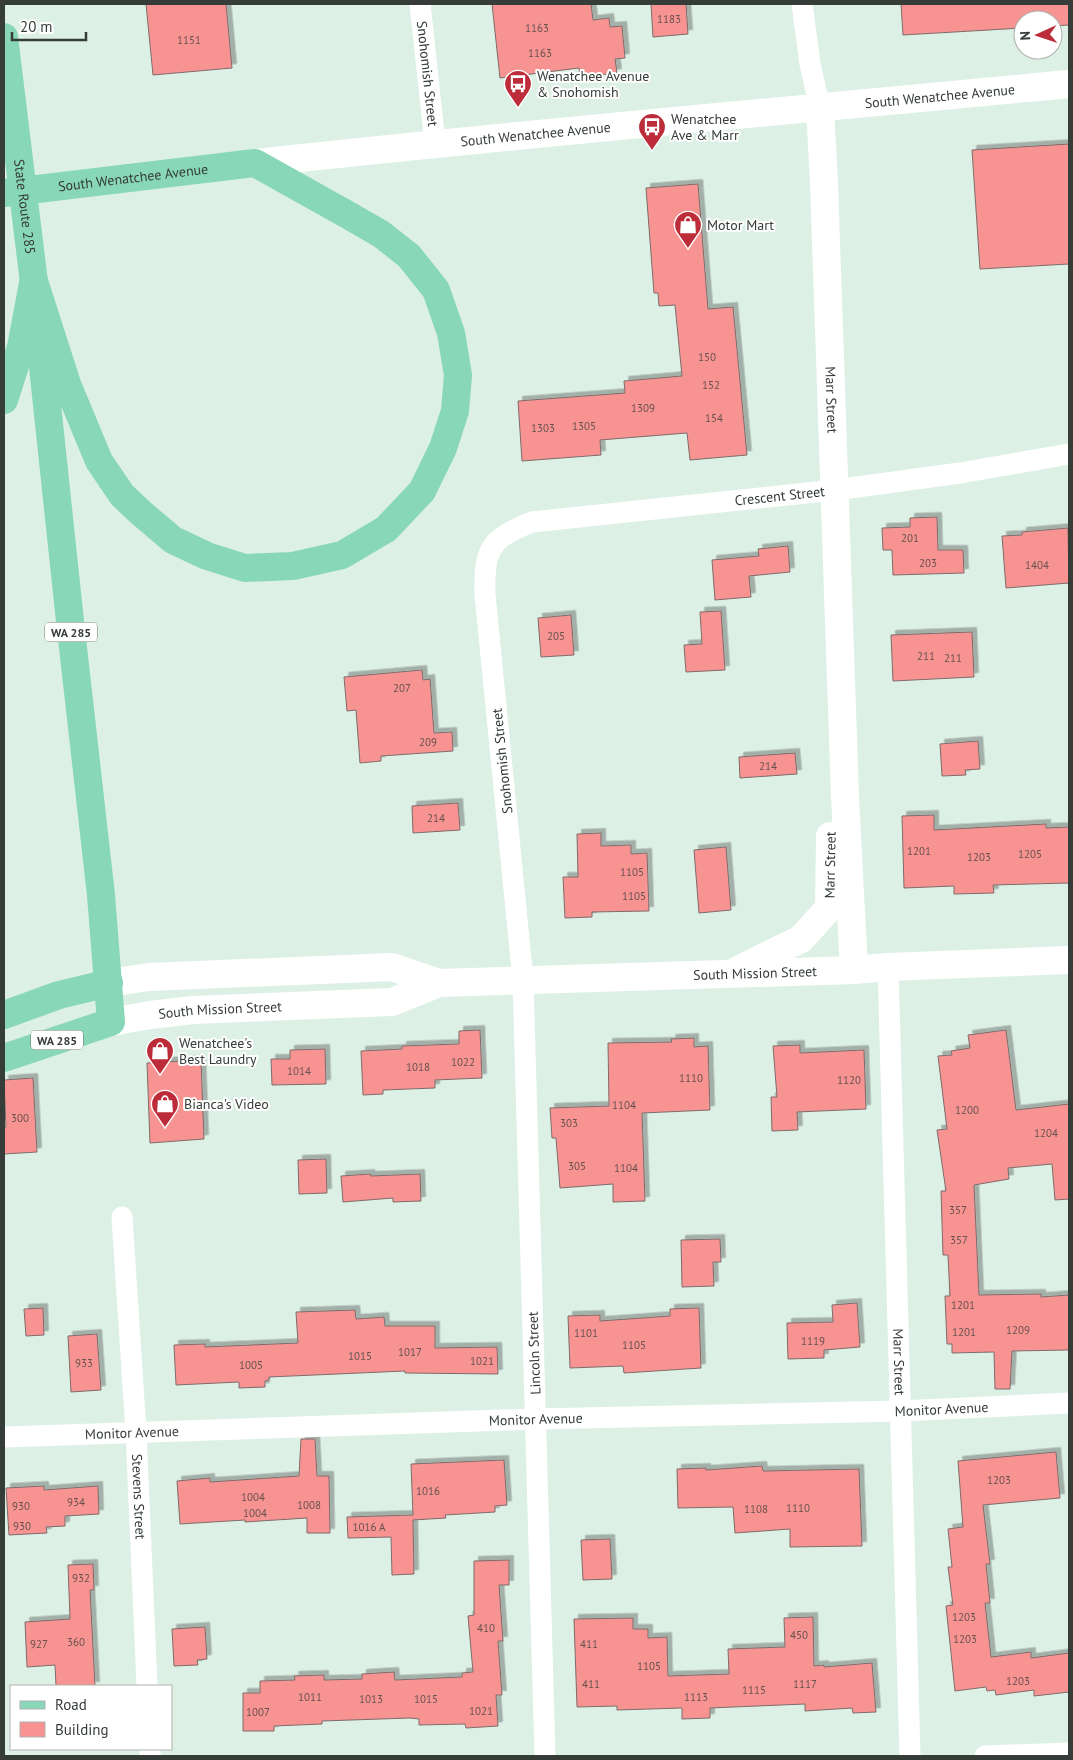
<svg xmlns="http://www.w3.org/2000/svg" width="1073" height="1760" viewBox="0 0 1073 1760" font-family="'PT Sans',sans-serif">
<defs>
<filter id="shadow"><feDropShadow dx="4.5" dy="-4.5" stdDeviation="0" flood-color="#0004"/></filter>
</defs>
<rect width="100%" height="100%" fill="#ddf0e6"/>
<path fill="#f79391" stroke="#7e6b6a" filter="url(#shadow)" d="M146,4H226L232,68L153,75Z
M492,4H591L593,20L609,18L610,27L622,26L625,58L615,59L617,73L580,77L579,68L500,78Z
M651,4H686L688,34L653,37Z
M901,4H1069V25L1053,26V20H1023V28L903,35Z
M1069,144V264L980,269L972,150Z
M698,184L708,309L733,307L747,455L690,460L687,433L600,440L601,455L522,461L518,401L625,393L624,381L682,376L675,305L659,306L658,293H654L646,188Z
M937,517L938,550H963L964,573L893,575L892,550H883L882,528L910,527V518Z
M1068,528L1069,583L1006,588L1002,536L1022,535V532Z
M788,546L790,572L749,576L751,597L715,600L712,560L759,556L758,549Z
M721,611L725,670L686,672L684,645L702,644L700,612Z
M571,615L574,655L541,657L538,618Z
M972,632L974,677L893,681L891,635Z
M422,670L423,680L430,679L434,733L452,732L453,751L381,756V761L360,763L356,710L347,711L344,677Z
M978,741L980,769L965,770L966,775L942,776L940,744Z
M795,753L797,774L740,778L739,757Z
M458,803L460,830L413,833L412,806Z
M934,815V830L1046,824V828L1069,827V883L993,885L994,893L954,894V886L904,888L902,816Z
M601,833V846L631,845V854L647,853L649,911L592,912V917L565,918L563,877H578L577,834Z
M726,847L731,910L699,913L694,850Z
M480,1030L482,1078L435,1080V1088L383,1090V1094L363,1095L361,1051L402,1049V1046L459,1044V1031Z
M1006,1030L1016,1110L1069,1104V1199L1055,1200L1052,1164L1008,1168L1009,1179L974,1185L979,1295L1041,1294V1297L1069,1295V1350L1012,1351L1010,1389H995L994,1352L952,1353V1344H947L945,1296H950L948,1255H943L941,1191H946L937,1130L947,1129L938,1056L952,1055L951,1051L970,1048L968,1035Z
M694,1038V1047L708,1046L710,1110L642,1113L645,1201L613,1202V1184L560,1188L556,1138H552L550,1108L609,1106L608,1043L672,1042L671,1039Z
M800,1045V1053L864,1050L866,1109L797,1112L798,1130L772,1131L771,1097H777L773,1046Z
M325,1049L326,1084L272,1085L271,1059H290V1050Z
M201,1060L204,1139L150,1143L147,1063Z
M33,1078L37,1152L4,1154V1127H6L4,1080Z
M326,1159L327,1193L299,1194L298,1160Z
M370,1174L371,1176L420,1174L421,1201L393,1202V1198L343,1202L341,1176Z
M720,1239L721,1262H713L714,1286L682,1287L681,1240Z
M857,1303L860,1347L824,1350V1358L788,1359L787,1323L833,1322L832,1305Z
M43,1308L44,1335L26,1336L24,1309Z
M699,1308L701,1368L624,1373L623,1366L570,1368L568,1316L600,1315V1321L670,1316V1309Z
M355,1310L356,1319L384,1317L385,1326H435V1348L497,1347L498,1374L405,1373V1371L269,1377V1380L265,1381V1387L239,1388V1382L176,1385L174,1345L205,1344V1347L298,1343L296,1312Z
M97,1334L101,1390L71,1392L68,1336Z
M301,1439H315L317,1476H329L330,1533H307V1518L245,1522V1520L180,1524L177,1481L210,1478V1482L299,1476Z
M1056,1452L1060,1498L983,1505L990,1564H986L990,1603H985L991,1657L1031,1652V1658L1069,1653V1692L1034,1696V1690L996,1695L995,1690L987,1691L986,1687L955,1691L946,1606L953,1605L948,1567H952L948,1529L963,1527L958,1461Z
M504,1460L507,1505L495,1506V1512L445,1515L446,1518L413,1520L414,1574L392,1575L391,1537L348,1538L347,1517L413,1515L411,1464Z
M762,1466L763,1471L859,1469L862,1546L790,1547V1529L735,1533L733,1507L678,1508L677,1469L706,1468V1470Z
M44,1486V1490L98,1486L99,1514L65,1516V1526L46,1527L47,1533L9,1535L6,1488Z
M610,1539L612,1579L583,1580L581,1540Z
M509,1560V1585H499L503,1641H498L502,1695H496L498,1726L466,1728L465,1724L419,1725V1719L410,1718L322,1721V1724L274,1726V1731H243V1693H260V1681L295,1680L294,1676L324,1675V1680L362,1679V1674L394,1672L395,1680L462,1677V1673L473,1672L468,1616L474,1615V1561Z
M93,1564L94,1590H90L95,1686H56L55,1665L27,1667L25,1622L70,1619L68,1565Z
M813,1617L814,1666L824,1665V1667L872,1663L876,1712L853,1713L852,1708L805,1711V1704L710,1708V1718L682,1719V1708L617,1710V1706L577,1707L574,1619L633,1618V1629H648V1638L667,1637L668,1676L729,1674L728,1649L785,1647L784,1618Z
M205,1627L207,1659L197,1660L198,1665L174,1666L172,1629Z"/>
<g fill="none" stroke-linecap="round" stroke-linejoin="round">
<g stroke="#fff" stroke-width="21">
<path id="s1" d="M420,4L435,143"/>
<path d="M802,4L810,64L820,108"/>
<path id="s2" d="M888,967L910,1756"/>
<path id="s3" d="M122,1217L136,1432L147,1686"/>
<path id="s4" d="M4,1437L536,1419L901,1411L1069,1403"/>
<path d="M150,1749V1756"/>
<path id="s5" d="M545,1756L523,980L485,595C484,549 489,539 532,522L835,490L960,473L1069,454"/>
<path d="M985,1756L1069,1753"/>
</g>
<g stroke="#fff" stroke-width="28">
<path id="s6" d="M820,108L824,183L845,797L854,970"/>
<path id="s7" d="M255,163C526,133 798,110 1069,84"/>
<path d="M738,970L801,939L829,908L830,836"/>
<path d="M109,983L149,977L392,967L439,983"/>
<path id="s8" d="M111,1022L150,1015L193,1010L392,1002L439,983L854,970L888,967L1069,960"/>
</g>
<g stroke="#88d7b8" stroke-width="28">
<path id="s9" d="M4,37L36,299"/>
<path id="s10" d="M4,193L255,163L348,215L381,234L409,256L436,290L451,333L458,375L455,411L443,448L422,491L386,529L342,555L293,566L245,568L207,556L173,540L140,512L122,495L99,461L67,384L34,281"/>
<path d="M4,400L21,347L33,283"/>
<path d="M4,1015L59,995L109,983"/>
<path d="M4,1058L111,1022L101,895L70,621L40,339"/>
</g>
</g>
<defs>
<symbol id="bus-pin" viewBox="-11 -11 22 30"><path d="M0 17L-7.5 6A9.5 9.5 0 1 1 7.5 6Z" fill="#bd2d39" stroke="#fff"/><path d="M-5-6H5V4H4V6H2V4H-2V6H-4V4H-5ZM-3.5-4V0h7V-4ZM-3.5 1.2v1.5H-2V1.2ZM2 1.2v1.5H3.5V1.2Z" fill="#fff"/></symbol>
<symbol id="shop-pin" viewBox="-11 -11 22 30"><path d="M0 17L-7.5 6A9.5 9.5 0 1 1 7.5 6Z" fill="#bd2d39" stroke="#fff"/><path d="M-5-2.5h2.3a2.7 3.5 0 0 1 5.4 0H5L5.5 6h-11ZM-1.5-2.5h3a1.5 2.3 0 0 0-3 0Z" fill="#fff"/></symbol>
</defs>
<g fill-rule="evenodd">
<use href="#bus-pin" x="502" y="68" width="32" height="43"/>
<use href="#bus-pin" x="636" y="111" width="32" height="43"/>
<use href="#shop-pin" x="672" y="209" width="32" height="43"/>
<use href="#shop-pin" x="144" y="1035" width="32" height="43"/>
<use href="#shop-pin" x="149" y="1088" width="32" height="43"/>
</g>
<g text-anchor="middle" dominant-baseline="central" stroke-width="4" stroke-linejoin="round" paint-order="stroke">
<g font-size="11" fill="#66524f">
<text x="669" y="19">1183</text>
<text x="537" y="28">1163</text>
<text x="189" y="40">1151</text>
<text x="540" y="53">1163</text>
<text x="707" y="357">150</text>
<text x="711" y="385">152</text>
<text x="643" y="408">1309</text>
<text x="714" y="418">154</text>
<text x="584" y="426">1305</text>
<text x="543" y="428">1303</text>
<text x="910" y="538">201</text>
<text x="928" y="563">203</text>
<text x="1037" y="565">1404</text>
<text x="556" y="636">205</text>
<text x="926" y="656">211</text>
<text x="953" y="658">211</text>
<text x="402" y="688">207</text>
<text x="428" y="742">209</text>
<text x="768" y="766">214</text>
<text x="436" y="818">214</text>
<text x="919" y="851">1201</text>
<text x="1030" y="854">1205</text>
<text x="979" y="857">1203</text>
<text x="632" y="872">1105</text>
<text x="634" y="896">1105</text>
<text x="463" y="1062">1022</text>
<text x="418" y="1067">1018</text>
<text x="299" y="1071">1014</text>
<text x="691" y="1078">1110</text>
<text x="849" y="1080">1120</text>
<text x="624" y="1105">1104</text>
<text x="967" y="1110">1200</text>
<text x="20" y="1118">300</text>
<text x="569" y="1123">303</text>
<text x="1046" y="1133">1204</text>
<text x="577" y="1166">305</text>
<text x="626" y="1168">1104</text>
<text x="958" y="1210">357</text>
<text x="959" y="1240">357</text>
<text x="963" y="1305">1201</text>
<text x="1018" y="1330">1209</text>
<text x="964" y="1332">1201</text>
<text x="586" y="1333">1101</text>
<text x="813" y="1341">1119</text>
<text x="634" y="1345">1105</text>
<text x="410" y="1352">1017</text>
<text x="360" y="1356">1015</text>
<text x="482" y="1361">1021</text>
<text x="84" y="1363">933</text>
<text x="251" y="1365">1005</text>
<text x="999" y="1480">1203</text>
<text x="428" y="1491">1016</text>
<text x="253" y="1497">1004</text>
<text x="76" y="1502">934</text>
<text x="309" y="1505">1008</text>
<text x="21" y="1506">930</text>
<text x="798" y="1508">1110</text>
<text x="756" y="1509">1108</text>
<text x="255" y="1513">1004</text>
<text x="22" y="1526">930</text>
<text x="369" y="1527">1016 A</text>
<text x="81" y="1578">932</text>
<text x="964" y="1617">1203</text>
<text x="486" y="1628">410</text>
<text x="799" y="1635">450</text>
<text x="965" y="1639">1203</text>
<text x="76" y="1642">360</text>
<text x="39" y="1644">927</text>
<text x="589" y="1644">411</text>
<text x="649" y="1666">1105</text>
<text x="1018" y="1681">1203</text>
<text x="591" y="1684">411</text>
<text x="805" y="1684">1117</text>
<text x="754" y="1690">1115</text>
<text x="310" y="1697">1011</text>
<text x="696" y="1697">1113</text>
<text x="371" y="1699">1013</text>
<text x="426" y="1699">1015</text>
<text x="481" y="1711">1021</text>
<text x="258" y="1712">1007</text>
</g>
<g fill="#fff" stroke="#727774" stroke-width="1">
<rect x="45" y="622.5" width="52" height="19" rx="4"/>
<rect x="31" y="1030.5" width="52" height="19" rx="4"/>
</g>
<g font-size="12" font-weight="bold" fill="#363d39">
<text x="71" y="632">WA 285</text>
<text x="57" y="1040">WA 285</text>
</g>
<g font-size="14" fill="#363d39" stroke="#fff">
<text stroke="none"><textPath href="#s1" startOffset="70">Snohomish Street</textPath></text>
<text stroke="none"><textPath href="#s7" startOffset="688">South Wenatchee Avenue</textPath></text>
<text stroke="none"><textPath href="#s7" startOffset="282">South Wenatchee Avenue</textPath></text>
<text stroke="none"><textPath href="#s10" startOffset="130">South Wenatchee Avenue</textPath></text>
<text stroke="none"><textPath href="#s9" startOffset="171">State Route 285</textPath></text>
<text stroke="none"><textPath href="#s6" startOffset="292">Marr Street</textPath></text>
<text stroke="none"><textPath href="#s5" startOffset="1509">Crescent Street</textPath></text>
<text transform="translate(502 761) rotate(-96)">Snohomish Street</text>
<text transform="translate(830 865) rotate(-89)">Marr Street</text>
<text stroke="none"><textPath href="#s8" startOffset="649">South Mission Street</textPath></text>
<text stroke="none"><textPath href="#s8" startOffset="110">South Mission Street</textPath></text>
<text transform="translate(534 1353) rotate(-92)">Lincoln Street</text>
<text stroke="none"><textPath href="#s2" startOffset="395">Marr Street</textPath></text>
<text stroke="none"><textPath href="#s4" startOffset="938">Monitor Avenue</textPath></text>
<text stroke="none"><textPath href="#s4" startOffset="532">Monitor Avenue</textPath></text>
<text stroke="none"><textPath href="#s4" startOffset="128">Monitor Avenue</textPath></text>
<text stroke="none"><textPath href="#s3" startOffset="280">Stevens Street</textPath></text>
</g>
<g font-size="14" fill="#363d39" stroke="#fff" text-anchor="start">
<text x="537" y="76">Wenatchee Avenue<tspan x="537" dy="16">&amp; Snohomish</tspan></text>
<text x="671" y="119">Wenatchee<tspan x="671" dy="16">Ave &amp; Marr</tspan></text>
<text x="707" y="225">Motor Mart</text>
<text x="179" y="1043">Wenatchee's<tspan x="179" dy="16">Best Laundry</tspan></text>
<text x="184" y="1104">Bianca's Video</text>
</g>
</g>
<rect width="1073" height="1760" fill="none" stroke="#363d39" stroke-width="10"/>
<rect x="10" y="1685" width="162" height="65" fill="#ffffff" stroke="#afb1b0"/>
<rect x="20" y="1701" width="25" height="8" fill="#88d7b8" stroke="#afb1b0"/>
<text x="55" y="1710" font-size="15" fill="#363d39">Road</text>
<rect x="20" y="1722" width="25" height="15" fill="#f79391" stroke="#afb1b0"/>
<text x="55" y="1735" font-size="15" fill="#363d39">Building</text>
<g transform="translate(1038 35) rotate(267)"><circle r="24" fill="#ffffff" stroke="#afb1b0"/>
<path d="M0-4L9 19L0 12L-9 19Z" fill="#bd2d39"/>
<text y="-8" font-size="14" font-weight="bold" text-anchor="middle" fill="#363d39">N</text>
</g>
<path d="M12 32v8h74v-8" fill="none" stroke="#363d39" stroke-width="2.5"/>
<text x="20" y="32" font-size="15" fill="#363d39" stroke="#ffffff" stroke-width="4" paint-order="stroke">20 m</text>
</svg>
